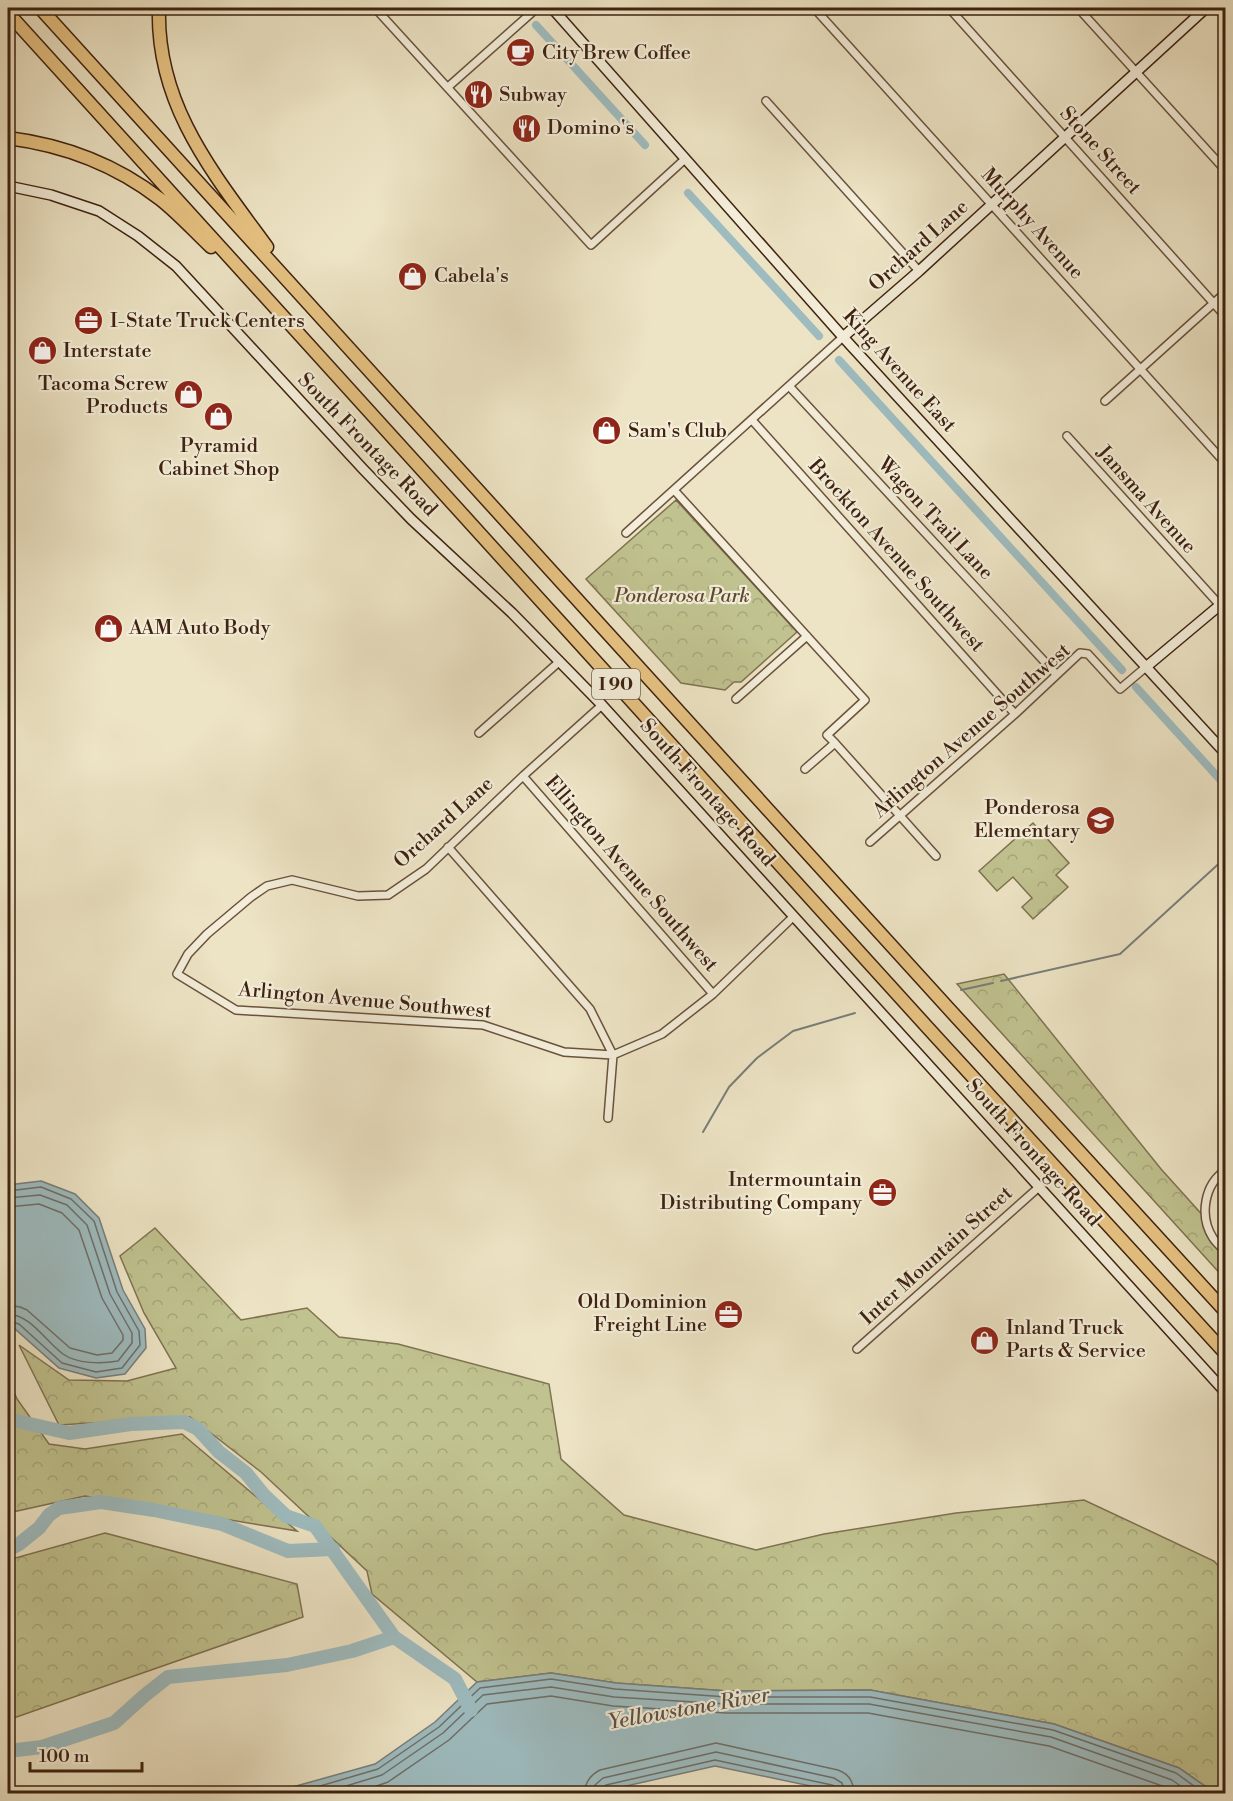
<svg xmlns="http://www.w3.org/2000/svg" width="1233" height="1801" viewBox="0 0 1233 1801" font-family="'Libre Bodoni',serif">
<defs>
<pattern id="forest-crowns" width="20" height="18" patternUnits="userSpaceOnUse" patternTransform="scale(1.5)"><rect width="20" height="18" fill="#c0c28f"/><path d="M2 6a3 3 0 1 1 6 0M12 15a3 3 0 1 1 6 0" fill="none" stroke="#a6a67a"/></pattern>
</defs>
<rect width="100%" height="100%" fill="#ede4c5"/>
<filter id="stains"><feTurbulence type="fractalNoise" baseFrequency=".00333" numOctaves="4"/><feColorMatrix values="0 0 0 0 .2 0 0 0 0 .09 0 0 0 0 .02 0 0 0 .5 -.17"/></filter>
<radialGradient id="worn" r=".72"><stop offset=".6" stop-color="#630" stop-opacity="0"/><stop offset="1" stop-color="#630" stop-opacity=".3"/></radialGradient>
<path fill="url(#forest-crowns)" stroke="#7f7250" stroke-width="1.5" d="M676,500L797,632L741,682H734L725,690L681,683L586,579Z
M1033,823L1069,863L1056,875L1068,887L1033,919L1022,907L1032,898L1013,877L997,891L979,871Z
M1004,974L1161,1169L1206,1219L1225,1253V1279L957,984Z
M155,1228L241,1320L307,1308L339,1337L398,1344L549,1384L561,1459L624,1515L756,1550L824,1534L956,1513L1084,1500L1214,1561L1225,1573V1793H1215L1179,1768L1054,1724L870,1690L727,1691L616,1683L551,1673L477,1682L372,1594L367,1571L261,1472L190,1417L59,1425L19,1345L69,1380L127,1381L176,1368L144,1313L120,1256Z
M8,1378L17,1399L49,1444L85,1449L182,1434L297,1531L85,1496L8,1513Z
M105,1533L297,1584L303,1617L8,1720V1560Z"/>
<path fill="#9ebcc0" stroke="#787e7a" stroke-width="1.5" d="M41,1181L75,1194L99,1218L123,1290L145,1329L146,1348L125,1374L96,1378L59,1368L15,1329L8,1327V1185Z
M551,1673L616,1683L727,1691L870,1690L1054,1724L1179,1768L1215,1793H844L715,1766L595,1793H271L375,1764L435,1722L477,1682Z"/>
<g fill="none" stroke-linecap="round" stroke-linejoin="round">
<path stroke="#6e6f68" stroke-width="1.5" d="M8,1191L41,1187L71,1199L94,1221L117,1292L139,1331L140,1345L122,1368L96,1372L62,1363L19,1324L8,1321
M8,1198L40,1195L67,1205L87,1225L110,1294L132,1333V1343L118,1361C102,1364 77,1364 63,1354C45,1341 31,1315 8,1314
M8,1207L39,1204L62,1213L79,1230L102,1298L123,1335V1340L112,1353L97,1355L70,1348L27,1310L20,1307L8,1305
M293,1794L378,1769L439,1727L480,1688L551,1679L615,1689L727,1697H870L1053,1730L1176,1773L1205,1794
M320,1794L382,1775L443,1733L483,1695L551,1687L614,1697L726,1704H869L1051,1737L1172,1780L1192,1794
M354,1794L388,1782L449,1740L487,1704L551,1696L613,1706L726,1713H868L1049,1746L1168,1788L1176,1794
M584,1794C585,1782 590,1775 600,1770L716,1743L838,1770C849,1774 854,1782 854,1794
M593,1794L595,1785L603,1778L716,1752L834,1778L842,1783L845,1794
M601,1794L602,1788L606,1785L715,1760L832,1785L837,1788V1794"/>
<path stroke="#787e7a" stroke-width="2" d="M1001,981L1120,954L1225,858
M961,990L993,983
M703,1132L729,1087L757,1058L793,1031L855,1013"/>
<path stroke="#9ebcc0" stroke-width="8" d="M536,25L645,145
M688,193L819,336
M839,360L1122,670
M1136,687L1226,786"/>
<path stroke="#9ebcc0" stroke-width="14" d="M8,1419L69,1433L131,1424L184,1422L198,1429L219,1452L246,1473L263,1494L286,1516L315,1526L394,1637L455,1679L471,1710
M8,1550L19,1544L39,1528L49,1515L59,1508L101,1502L154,1510L222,1524L288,1551L333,1549
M8,1751L42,1747L114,1723L144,1696L168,1677L287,1665L352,1651L394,1637"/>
<defs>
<path id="street" d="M375,8L591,245L685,159
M814,8L1226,464
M949,8L1226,317
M1078,8L1226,171
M448,87L537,8
M766,101L919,271
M789,386L1056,674
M1105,401L1226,292
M752,420L1015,714
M1067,436L1226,612
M674,490L865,700L827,735L835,743L805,769
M626,533L843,337
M736,699L807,636
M602,705L523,776L426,869L388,895L358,896L292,880L267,886L251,897L207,934L188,954L177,974L236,1010L483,1025L564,1052L613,1055L662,1034L713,994L794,916
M479,733L560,661
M835,743L936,856
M523,776L713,994
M870,842L1015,714L1080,653L1088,654L1120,689L1146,667
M448,847L590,1009L613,1055L608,1118
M1226,1170C1204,1184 1199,1216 1213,1238C1216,1243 1221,1247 1226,1252
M857,1349L1039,1187"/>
<path id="secondary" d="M552,8L843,337L1226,754
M8,186L51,195L99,211L138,236L176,266L363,469L411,519L512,613L602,705L1226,1393
M843,337L919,271L1206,8
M1146,667L1226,600"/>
<path id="highway" d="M40,8L949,1009L1226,1312
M159,8C156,105 213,173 267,247
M8,13L928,1028L1226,1354
M8,138C63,145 116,165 160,199C178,213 194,231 211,247"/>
</defs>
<use href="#street" stroke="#6a523d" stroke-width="10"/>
<use href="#secondary" stroke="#3e2210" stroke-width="12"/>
<use href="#highway" stroke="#3e2210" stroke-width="15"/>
<use href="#street" stroke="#f3edd9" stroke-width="7"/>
<use href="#secondary" stroke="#f3edd9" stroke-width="9"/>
<use href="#highway" stroke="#e6c282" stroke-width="12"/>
</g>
<defs>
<symbol id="cafe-disc" viewBox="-11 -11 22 22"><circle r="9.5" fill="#8f2418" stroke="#f3edd9"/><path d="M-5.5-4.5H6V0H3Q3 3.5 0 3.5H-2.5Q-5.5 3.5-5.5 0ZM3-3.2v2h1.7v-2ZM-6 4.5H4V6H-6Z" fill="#fff"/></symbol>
<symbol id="restaurant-disc" viewBox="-11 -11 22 22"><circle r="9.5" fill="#8f2418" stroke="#f3edd9"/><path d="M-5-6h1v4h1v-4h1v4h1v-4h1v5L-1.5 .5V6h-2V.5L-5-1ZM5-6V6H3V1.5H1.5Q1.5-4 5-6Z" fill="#fff"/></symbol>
<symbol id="shop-disc" viewBox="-11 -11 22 22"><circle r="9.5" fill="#8f2418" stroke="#f3edd9"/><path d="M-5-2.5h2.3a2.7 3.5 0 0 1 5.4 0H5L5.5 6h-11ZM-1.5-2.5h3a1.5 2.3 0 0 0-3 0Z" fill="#fff"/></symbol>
<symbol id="office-disc" viewBox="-11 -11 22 22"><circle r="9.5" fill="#8f2418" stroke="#f3edd9"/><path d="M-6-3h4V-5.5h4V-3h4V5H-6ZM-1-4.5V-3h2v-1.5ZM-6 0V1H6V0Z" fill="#fff"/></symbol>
<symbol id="school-disc" viewBox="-11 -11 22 22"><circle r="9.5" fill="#8f2418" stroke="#f3edd9"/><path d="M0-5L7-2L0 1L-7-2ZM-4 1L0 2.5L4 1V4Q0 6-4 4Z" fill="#fff"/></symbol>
</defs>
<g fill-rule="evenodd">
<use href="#cafe-disc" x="504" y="36" width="33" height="33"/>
<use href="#restaurant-disc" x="462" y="78" width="33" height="33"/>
<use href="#restaurant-disc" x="510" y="112" width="33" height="33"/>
<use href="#shop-disc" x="396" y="260" width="33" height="33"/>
<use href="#office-disc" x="72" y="304" width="33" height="33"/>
<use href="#shop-disc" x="26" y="334" width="33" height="33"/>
<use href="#shop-disc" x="172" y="378" width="33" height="33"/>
<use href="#shop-disc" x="202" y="400" width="33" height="33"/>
<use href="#shop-disc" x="590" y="414" width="33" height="33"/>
<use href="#shop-disc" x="92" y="612" width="33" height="33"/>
<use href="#school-disc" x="1084" y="804" width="33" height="33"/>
<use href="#office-disc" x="866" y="1176" width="33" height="33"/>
<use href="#office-disc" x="712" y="1298" width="33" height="33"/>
<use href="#shop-disc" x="968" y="1324" width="33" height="33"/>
</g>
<g text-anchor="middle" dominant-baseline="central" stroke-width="4.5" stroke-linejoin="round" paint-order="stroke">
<rect fill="#f3edd9" stroke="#745f4c" stroke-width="1.5" x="592" y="669" width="48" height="30" rx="4.5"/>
<g font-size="18" font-weight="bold" fill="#3e2210">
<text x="616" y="684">I 90</text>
</g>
<g font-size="20" fill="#3e2210" stroke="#f3edd9" text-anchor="start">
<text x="542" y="53">City Brew Coffee</text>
<text x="499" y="95">Subway</text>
<text x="547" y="128">Domino's</text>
<text x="434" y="276">Cabela's</text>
<text x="110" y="321">I-State Truck Centers</text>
<text x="63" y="351">Interstate</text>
<text x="168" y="384" text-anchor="end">Tacoma Screw<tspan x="168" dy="23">Products</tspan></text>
<text x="628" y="431">Sam's Club</text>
<text x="219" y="446" text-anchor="middle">Pyramid<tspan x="219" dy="23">Cabinet Shop</tspan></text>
<text x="129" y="628">AAM Auto Body</text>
<text x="1080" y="808" text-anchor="end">Ponderosa<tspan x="1080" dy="23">Elementary</tspan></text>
<text x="862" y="1180" text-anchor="end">Intermountain<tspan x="862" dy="23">Distributing Company</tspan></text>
<text x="707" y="1302" text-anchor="end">Old Dominion<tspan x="707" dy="23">Freight Line</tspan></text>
<text x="1006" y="1328">Inland Truck<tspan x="1006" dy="23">Parts &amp; Service</tspan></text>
</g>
<g font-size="20" fill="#3e2210" stroke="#f3edd9">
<text transform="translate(1100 151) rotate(48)">Stone Street</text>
<text transform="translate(1032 224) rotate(48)">Murphy Avenue</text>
<text transform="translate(919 246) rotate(-42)">Orchard Lane</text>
<text transform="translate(899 371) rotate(48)">King Avenue East</text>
<text transform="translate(367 445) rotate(46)">South Frontage Road</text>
<text transform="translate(1146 500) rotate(48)">Jansma Avenue</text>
<text transform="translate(935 519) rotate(47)">Wagon Trail Lane</text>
<text transform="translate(896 556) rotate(48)">Brockton Avenue Southwest</text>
<text transform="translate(972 731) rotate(-41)">Arlington Avenue Southwest</text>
<text transform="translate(707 793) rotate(48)">South Frontage Road</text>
<text transform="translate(444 823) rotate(-42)">Orchard Lane</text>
<text transform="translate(631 874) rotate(49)">Ellington Avenue Southwest</text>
<text transform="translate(365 1001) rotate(5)">Arlington Avenue Southwest</text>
<text transform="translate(1033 1153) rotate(48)">South Frontage Road</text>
<text transform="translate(937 1256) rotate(-42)">Inter Mountain Street</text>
</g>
<g font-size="20" font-style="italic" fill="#5e4a30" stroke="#f3edd9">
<text x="682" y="596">Ponderosa Park</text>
</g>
<g font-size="21" font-style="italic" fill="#5b5045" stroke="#f3edd9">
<text transform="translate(689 1709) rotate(-10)">Yellowstone River</text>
</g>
</g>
<rect width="1233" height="1801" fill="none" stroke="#ede4c5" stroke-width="30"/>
<rect x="9" y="9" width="1215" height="1783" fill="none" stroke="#3e2210" stroke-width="3"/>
<rect x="15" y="15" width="1203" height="1771" fill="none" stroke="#3e2210" stroke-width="1.5"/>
<path d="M30 1762v9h112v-9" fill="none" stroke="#3e2210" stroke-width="3"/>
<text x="39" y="1762" font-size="18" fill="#3e2210" stroke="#f3edd9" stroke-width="4.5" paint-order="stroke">100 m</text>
<rect width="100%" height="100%" filter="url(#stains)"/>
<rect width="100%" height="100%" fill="url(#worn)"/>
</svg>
